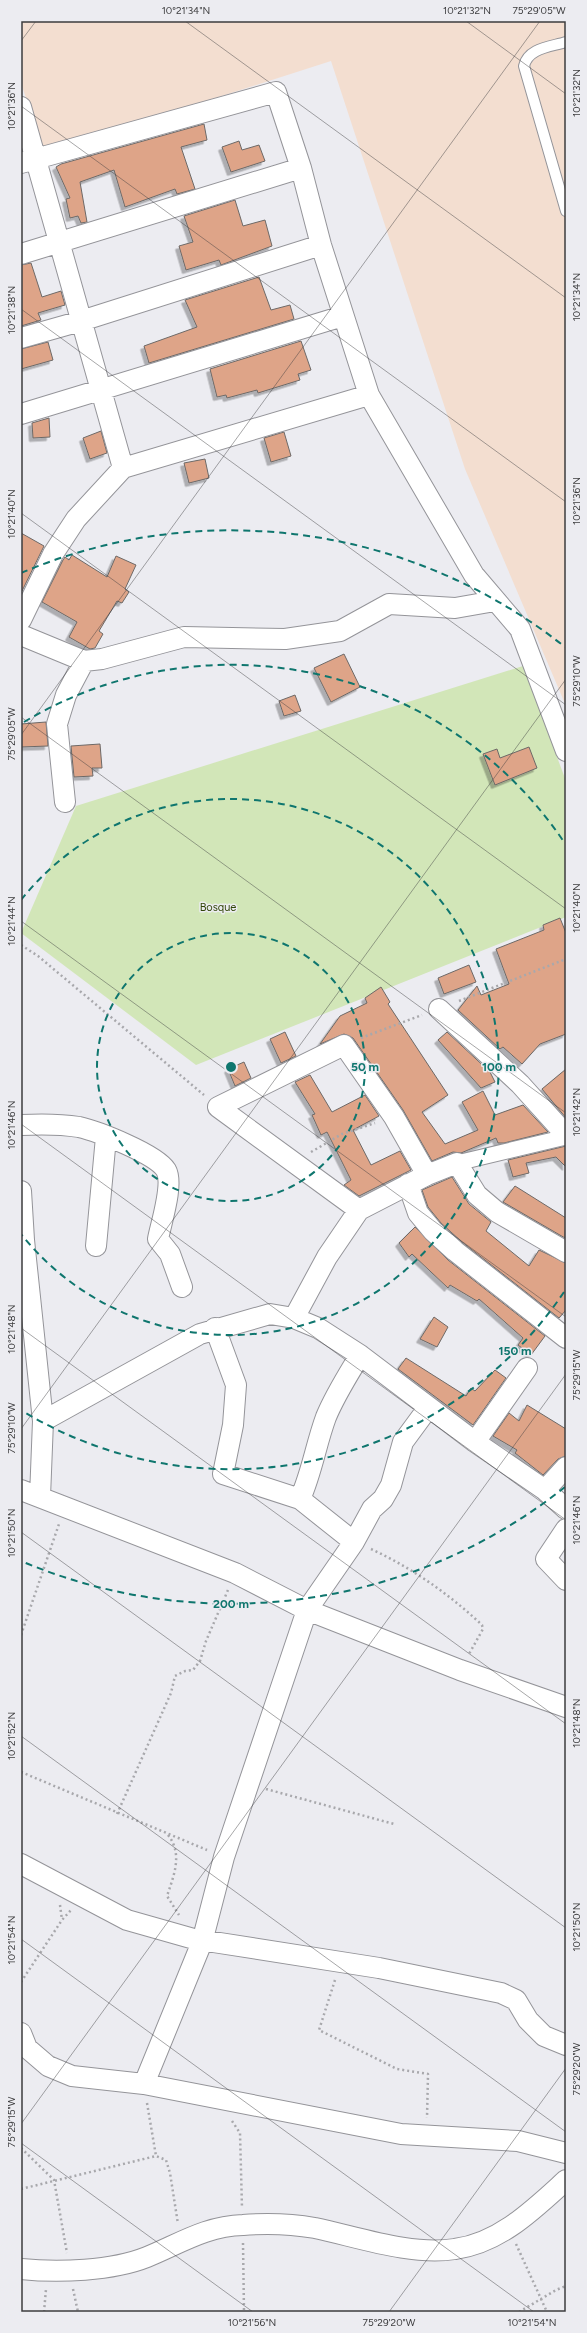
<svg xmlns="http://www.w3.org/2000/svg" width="587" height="2333" viewBox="0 0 587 2333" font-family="Figtree,sans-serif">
<defs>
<filter id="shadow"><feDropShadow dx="-3.5" dy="3.5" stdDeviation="0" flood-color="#0004"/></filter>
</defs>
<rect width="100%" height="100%" fill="#ececf1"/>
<path fill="#f3ded0" d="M21,21H566V706L465,469L331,61L44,153L21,83Z"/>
<path fill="#d2e6b8" d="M523,666L566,781V917L196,1065L21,933L76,806Z"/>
<path fill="#dea488" stroke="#6d6967" filter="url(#shadow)" d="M204,124L207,140L181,147L195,189L177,194L175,189L125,207L114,170L80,182L87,222L81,223L78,216L70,218L66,199L70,198L56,167L61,164Z
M239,141L242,150L259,145L265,161L231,172L222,147Z
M235,200L243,226L265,220L272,246L221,265L219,260L186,270L179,246L193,242L184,216Z
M31,263L42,297L61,291L65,305L38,313L41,320L21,326V265Z
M259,277L271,310L290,305L294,319L149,363L144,346L197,327L185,300Z
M301,341L311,370L298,374L300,380L258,393L257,390L227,398L226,395L217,397L210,369Z
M48,342L53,360L21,369V349Z
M49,418L50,437L33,438L32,423Z
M101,431L107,453L90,459L83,438Z
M284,432L291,456L271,462L264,438Z
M205,459L209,478L189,483L184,463Z
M21,533L44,546L22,591L21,590Z
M72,555L107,577L116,556L136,565L125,589L129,592L122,603L117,601L99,631L103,634L95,648L90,649L69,637L77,622L42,602L63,560L65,557L69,560Z
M344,654L360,687L331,702L314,668Z
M295,695L301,711L284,716L279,701Z
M46,722L48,746L21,747V724Z
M100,744L102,768H92L93,776L74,777L71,746Z
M529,747L537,768L495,785L483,754L497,749L500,758Z
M560,918L566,933V1034L540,1044L522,1064L503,1047L500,1049L458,1010L477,986L481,995L509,984L496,949L544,930L543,925Z
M469,965L476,982L444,994L438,978Z
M381,987L390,1002L388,1004L448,1095L422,1112L445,1144L478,1130L462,1102L483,1091L495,1115L523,1105L548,1132L504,1143H498L496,1138L461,1153L453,1152L432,1161L403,1110L353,1038L344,1034L320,1044L340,1016L367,1003L365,998Z
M285,1032L296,1056L281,1063L270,1039Z
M447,1032L490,1072L495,1082L481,1088L438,1040Z
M244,1062L251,1078L235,1086L228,1069Z
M566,1069V1118L542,1089Z
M310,1075L332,1112L365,1095L379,1116L353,1130L371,1165L400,1151L411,1170L359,1196L344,1185L351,1180L327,1132L321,1135L312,1115L315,1114L295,1082Z
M566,1146V1167L556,1157L526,1163L529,1173L513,1177L508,1160Z
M452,1177L469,1204L491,1222L486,1231L529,1266L539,1250L566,1263V1310L559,1318L462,1242L441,1223L428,1207L422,1190Z
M515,1186L566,1218L565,1238L503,1202Z
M415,1227L448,1260L545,1336L531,1355L518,1345L523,1338L479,1299L477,1301L450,1285L448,1288L412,1254L409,1257L399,1243Z
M434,1317L448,1327L437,1347L420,1339Z
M406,1358L466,1396L471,1388L475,1391L495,1370L506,1378L473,1425L398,1369Z
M527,1405L566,1429V1456L558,1459L543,1475L515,1453L517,1450L493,1436L509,1413L519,1421Z"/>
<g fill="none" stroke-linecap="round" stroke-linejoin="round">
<defs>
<path id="service" d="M566,42C550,47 528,48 524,66L566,211"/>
<path id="pedestrian" d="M457,1163L566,1137"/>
<path id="minor" d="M21,107L123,468
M21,163L276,92L301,168L321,245L369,395L474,575L520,629L566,751
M21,254L301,168
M21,338L81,321L321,245
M21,414L343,316
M21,620L53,554L76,519L123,468L369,395
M21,635L84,661L102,659L184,637L285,639L340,631L389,604L455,608L495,601
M65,802L57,724L66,695L84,661
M439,1009L520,1084L566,1135
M21,1125C40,1124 60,1124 79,1127C97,1131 156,1154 166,1170C174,1184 161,1223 158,1239L170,1254L182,1287
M408,1184L418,1213L433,1231L455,1251L566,1338
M21,1191L24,1240L43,1421L40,1497
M359,1210L218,1107L344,1045L394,1117L427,1175
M96,1246L106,1137
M294,1318L327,1257L359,1210L427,1175L457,1163L477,1195L497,1212L566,1252
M215,1328L236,1385L233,1425L223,1474L300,1499L354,1542
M43,1421L200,1334L270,1314L294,1318L318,1328L360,1355L475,1442L545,1490L566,1509
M475,1442L527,1368
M21,1490L235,1573L307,1610L460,1670L566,1707
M545,1490L566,1467
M300,1499C312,1472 316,1444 326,1417C335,1395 348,1375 360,1355
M566,1529L546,1559L566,1580
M21,1864L127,1920L194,1939L379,1968L501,1993L516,2000L528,2020L544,2036L566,2045
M21,2033L27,2048L48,2066L72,2076L144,2084L401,2134L518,2141L566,2153
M144,2084L202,1942L224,1857L307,1610L354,1542L372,1509L383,1499L391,1485L403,1442L428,1408
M21,2269C58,2273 112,2271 147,2257C179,2244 206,2226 243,2225C267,2223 292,2224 315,2228C358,2237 411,2256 455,2249C500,2243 534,2209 566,2180"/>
</defs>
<use href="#service" stroke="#949499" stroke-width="12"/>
<use href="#pedestrian" stroke="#949499" stroke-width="17"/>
<use href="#minor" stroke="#949499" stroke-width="22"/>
<path stroke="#a8a8ac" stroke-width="2.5" stroke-dasharray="2 3" stroke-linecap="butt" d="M21,945L38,956L204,1095
M459,1001L566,959
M361,1038L422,1015
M311,1152L342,1134L375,1123
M371,1549C412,1568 449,1594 482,1625L483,1629L469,1654
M21,1635L59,1524
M21,1772L207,1850
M266,1789L394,1824
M117,1814L171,1693L175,1676L185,1671L193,1670L200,1661L206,1641L228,1590
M168,1835C183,1854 174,1875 167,1896L179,1915
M60,1905L62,1920
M335,1980L319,2030L397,2069L428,2074L427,2118
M21,1982L62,1920L71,1910
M147,2103L156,2156
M232,2121L240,2133L242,2208
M21,2148L54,2180L67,2253
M21,2189L156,2156L166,2160L170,2173L178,2224
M243,2243L244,2312
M516,2244L547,2312
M73,2289L78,2312
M44,2312L46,2289
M519,2312L556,2290L566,2286"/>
<use href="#service" stroke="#fff" stroke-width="10"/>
<use href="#pedestrian" stroke="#fff" stroke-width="15"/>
<use href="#minor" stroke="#fff" stroke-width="20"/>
</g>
<path fill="none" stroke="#3c3c3e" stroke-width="1" stroke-opacity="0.45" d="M185,21L566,298M466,21L566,94M21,41L36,21M21,106L566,502M21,309L566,705M21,513L566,909M21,717L566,1113M21,735L540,21M21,921L566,1317M21,1124L566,1520M21,1328L566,1724M21,1429L566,679M21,1532L566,1928M21,1736L566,2132M21,1939L534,2312M21,2124L566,1374M21,2143L253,2312M389,2312L566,2068"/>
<g fill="none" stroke="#0f766e" stroke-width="2" stroke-dasharray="7 5">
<circle cx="231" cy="1067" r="134"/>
<path d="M21 900A268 268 0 1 1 21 1234"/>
<path d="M564 1292A402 402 0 0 1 24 1412M24 722A402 402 0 0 1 564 842"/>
<path d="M565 1487A537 537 0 0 1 21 1561M21 573A537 537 0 0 1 565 647"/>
</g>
<g text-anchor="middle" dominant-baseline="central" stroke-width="3" stroke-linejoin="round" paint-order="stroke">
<g font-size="11" fill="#324608" stroke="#ececf1">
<text x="218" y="907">Bosque</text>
</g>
</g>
<circle cx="231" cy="1067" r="6" fill="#0f766e" stroke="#ececf1" stroke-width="2"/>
<g font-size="12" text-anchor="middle" font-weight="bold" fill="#0f766e" stroke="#ececf1" stroke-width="3" stroke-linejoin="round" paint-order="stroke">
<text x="365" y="1071">50 m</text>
<text x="499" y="1071">100 m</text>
<text x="515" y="1355">150 m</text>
<text x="231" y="1608">200 m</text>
</g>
<rect width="587" height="2333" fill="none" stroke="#ececf1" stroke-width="44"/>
<rect x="22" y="22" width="543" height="2289" fill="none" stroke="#3c3c3e" stroke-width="1.5"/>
<g font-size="10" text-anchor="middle" fill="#3c3c3e">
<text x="186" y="14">10°21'34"N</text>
<text x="467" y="14">10°21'32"N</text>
<text x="539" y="14">75°29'05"W</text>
<text transform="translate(576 93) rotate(-90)" y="4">10°21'32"N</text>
<text transform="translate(11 106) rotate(-90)" y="4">10°21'36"N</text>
<text transform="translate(576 297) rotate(-90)" y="4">10°21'34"N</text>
<text transform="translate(11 310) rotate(-90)" y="4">10°21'38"N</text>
<text transform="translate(576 501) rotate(-90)" y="4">10°21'36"N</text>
<text transform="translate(11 514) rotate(-90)" y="4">10°21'40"N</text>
<text transform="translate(576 681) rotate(-90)" y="4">75°29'10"W</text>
<text transform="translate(11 734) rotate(-90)" y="4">75°29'05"W</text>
<text transform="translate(576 908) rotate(-90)" y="4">10°21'40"N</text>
<text transform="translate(11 921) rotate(-90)" y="4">10°21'44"N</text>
<text transform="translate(576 1112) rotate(-90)" y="4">10°21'42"N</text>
<text transform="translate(11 1125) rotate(-90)" y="4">10°21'46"N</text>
<text transform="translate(11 1329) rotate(-90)" y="4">10°21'48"N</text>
<text transform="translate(576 1375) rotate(-90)" y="4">75°29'15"W</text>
<text transform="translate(11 1428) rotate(-90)" y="4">75°29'10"W</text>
<text transform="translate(576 1520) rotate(-90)" y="4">10°21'46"N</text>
<text transform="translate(11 1533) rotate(-90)" y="4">10°21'50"N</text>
<text transform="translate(576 1723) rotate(-90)" y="4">10°21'48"N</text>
<text transform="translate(11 1736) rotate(-90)" y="4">10°21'52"N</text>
<text transform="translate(576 1927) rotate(-90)" y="4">10°21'50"N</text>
<text transform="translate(11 1940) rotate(-90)" y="4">10°21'54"N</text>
<text transform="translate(576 2069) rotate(-90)" y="4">75°29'20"W</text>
<text transform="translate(11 2122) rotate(-90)" y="4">75°29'15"W</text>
<text x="252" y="2326">10°21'56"N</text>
<text x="389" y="2326">75°29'20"W</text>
<text x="532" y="2326">10°21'54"N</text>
</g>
</svg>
